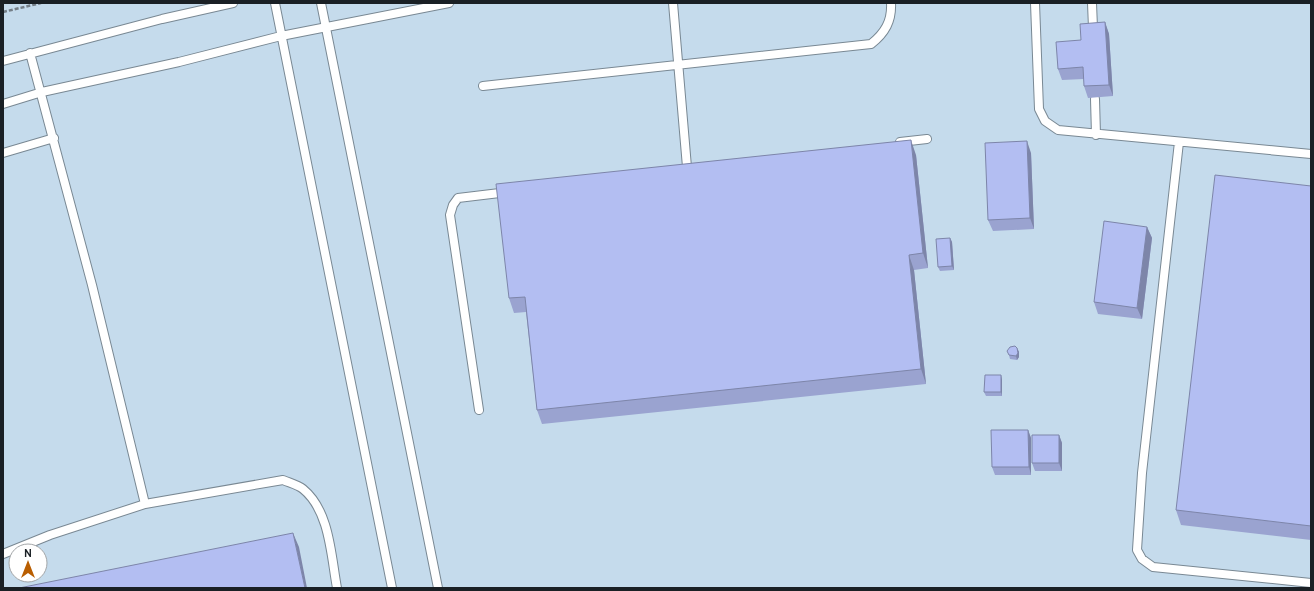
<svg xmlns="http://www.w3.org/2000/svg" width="1314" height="591" viewBox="0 0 1314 591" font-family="Overpass,sans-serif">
<rect width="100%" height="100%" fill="#d8e8f5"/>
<path fill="#c5dbec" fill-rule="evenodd" d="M3,3H1311V588H3ZM16,551H40V575H16Z"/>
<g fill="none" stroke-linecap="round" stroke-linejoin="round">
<defs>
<path id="service" d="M275,3L392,588
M321,3L438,588
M673,3L687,167
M1035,3L1039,109L1045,121L1058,130L1311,154
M1092,3L1093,28
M30,53L92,285L145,504
M3,61L162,19L233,3
M483,86L871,44C885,33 892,21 891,3
M1095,99L1096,135
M3,104L42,92L179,62L281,36L449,3
M900,142L927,139
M1179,142L1142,473L1137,550L1142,559L1153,567L1311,583
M3,153L54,138
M479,410L450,215L453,205L458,198L508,192
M3,554L50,535L145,504L283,480C290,483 298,485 303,489C330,511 331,556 337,588"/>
</defs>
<use href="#service" stroke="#798893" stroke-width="10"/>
<path stroke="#747e87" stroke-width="2.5" stroke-dasharray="4 2" stroke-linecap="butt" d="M3,12L41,3"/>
<use href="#service" stroke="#fff" stroke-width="8"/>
</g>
<path fill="#9aa3d0" d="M1105,22L1109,34L1113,96L1088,98L1084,86V79L1062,80L1058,69L1081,40Z
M1031,153L1034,229L993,231L988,220Z
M916,155L928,268L914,270L926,384L542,424L537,410L526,312L514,313L509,298Z
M1311,186V540L1181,525L1176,510Z
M1147,227L1152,238L1142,319L1098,314L1094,302Z
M950,238L952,242L954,270L940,271L938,267Z
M1017,348L1019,352V357L1017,360L1010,359L1009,355Z
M1001,375L1002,380V396H986L984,392Z
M1028,430L1031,438V475H995L992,467Z
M1059,435L1062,443V471H1035L1032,463Z"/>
<path fill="#7d85a9" d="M1105,22L1109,34L1113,96L1109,85Z
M911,140L916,155L928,268L923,253Z
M1027,141L1031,153L1034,229L1030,218Z
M1147,227L1152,238L1142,319L1137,308Z
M950,238L952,242L954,270L952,266Z
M909,255L914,270L926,384L921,369Z
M1017,348L1019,352V357L1017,360L1016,356Z
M1001,375L1002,380V396L1001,392Z
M1028,430L1031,438V475L1029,467Z
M1059,435L1062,443V471L1059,463Z
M293,533L299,547L307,588H305Z"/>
<path fill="#b3bef2" stroke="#7d85a9" d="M1105,22L1109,85L1084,86L1083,67L1058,69L1056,42L1081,40L1080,24Z
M911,140L923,253L909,255L921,369L537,410L525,297L509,298L496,184Z
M1027,141L1030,218L988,220L985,143Z
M1215,175L1311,186V526L1176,510Z
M1104,221L1147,227L1137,308L1094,302Z
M950,238L952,266L938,267L936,239Z
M1015,346L1017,348L1018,353L1016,356L1009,355L1007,351L1010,347Z
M985,375H1001V392H984Z
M991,430H1028L1029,467H992Z
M1032,435H1059V463H1032Z
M293,533L305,588H19Z"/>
<rect width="1314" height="591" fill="none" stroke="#1a2025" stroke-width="8"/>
<g transform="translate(28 563)"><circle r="19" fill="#ffffff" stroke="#a3a6a8"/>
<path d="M0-3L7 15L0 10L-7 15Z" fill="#b95e01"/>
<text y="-6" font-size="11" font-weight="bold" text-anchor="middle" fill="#1a2025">N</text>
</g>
</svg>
